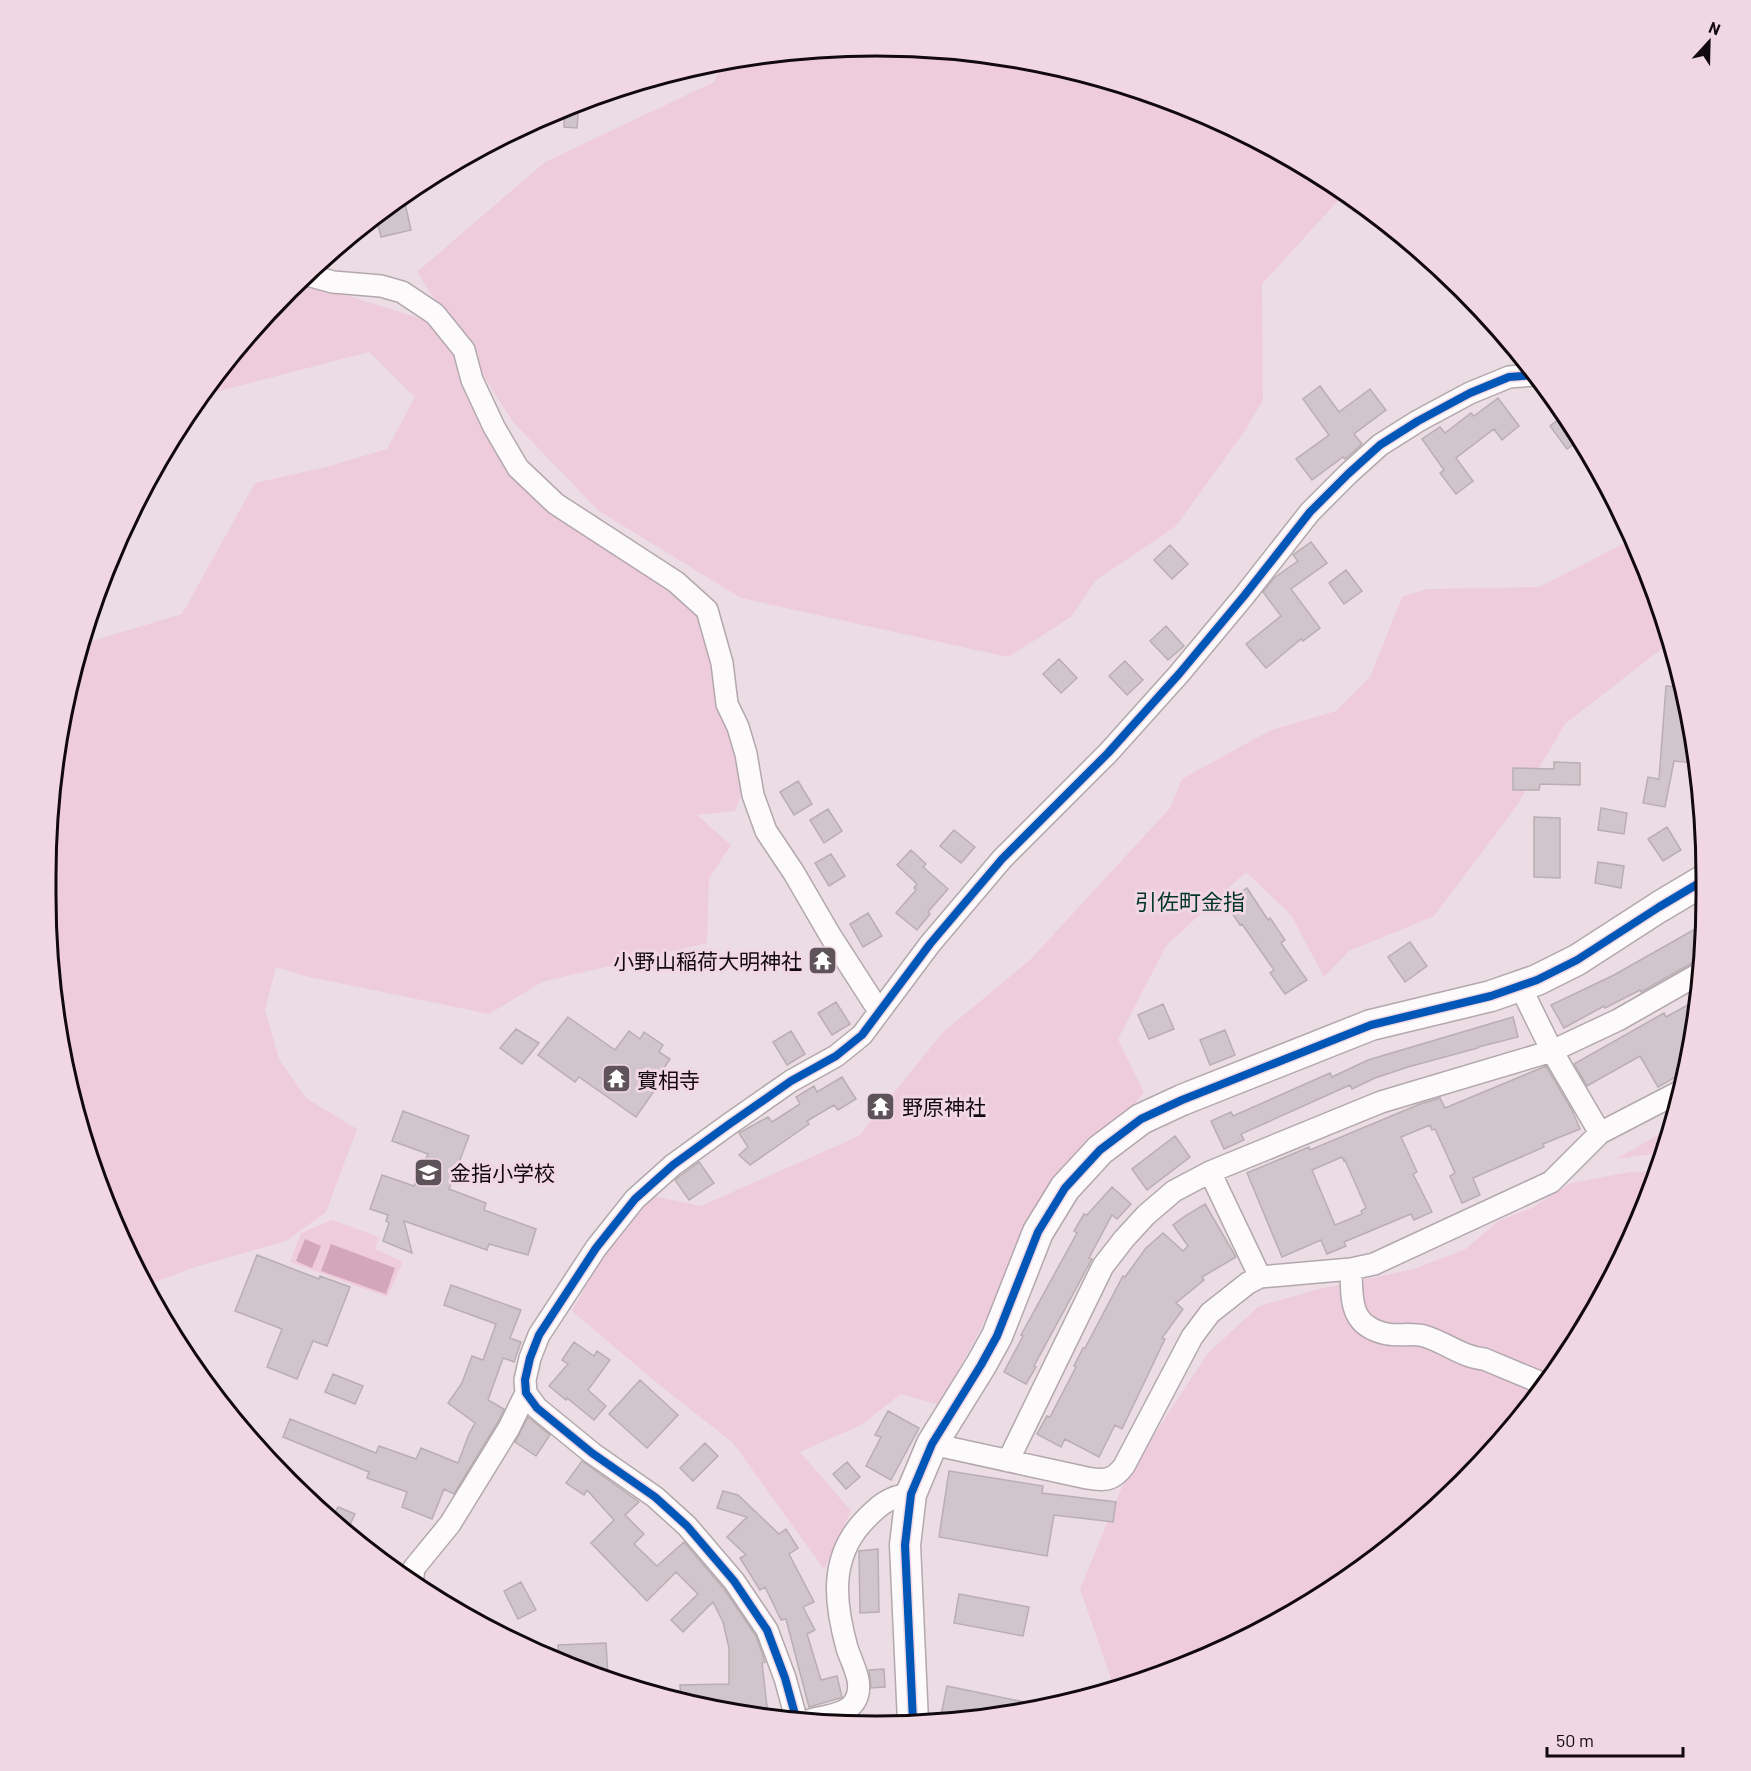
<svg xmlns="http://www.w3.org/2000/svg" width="1751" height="1771" viewBox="0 0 1751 1771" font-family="Barlow,'Noto Sans JP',sans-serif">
<rect width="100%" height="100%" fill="#ebdde3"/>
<path fill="#efccdc" d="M875,45L1037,61L1193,108L1337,185L1346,192L1262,284L1263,400L1244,432L1176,526L1095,581L1071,617L1008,657L741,598L599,511L513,422L417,272L545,162L714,82L724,60Z
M298,280L444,326L532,481L707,610L746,781L735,811L697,815L731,845L709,878L707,943L542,982L489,1014L305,976L276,967L265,1010L279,1059L306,1098L357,1129L326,1212L286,1241L195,1267L147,1285L108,1214L61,1058L45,895L61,714L82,644L182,614L255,483L326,467L387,449L415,397L369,352L200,396L288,288Z
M1633,539L1643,557L1669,643L1565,724L1516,807L1434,916L1349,951L1324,977L1291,915L1246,872L1166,946L1118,1039L1144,1093L1052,1194L940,1405L901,1394L861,1425L800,1452L851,1511L824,1569L733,1443L656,1382L572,1311L598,1265L653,1196L701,1206L859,1136L943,1032L1030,960L1170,808L1182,779L1271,730L1336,711L1370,677L1402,597L1427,589L1539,587Z
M1668,1129L1661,1153L1616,1159Z
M1655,1171L1643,1213L1566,1357L1463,1483L1337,1586L1194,1663L1114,1687L1080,1589L1126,1477L1208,1353L1259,1306L1319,1289L1414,1269L1466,1249L1498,1221L1532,1208L1571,1183L1630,1172Z
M332,1220L379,1237L375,1249L403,1262L387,1297L290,1262L301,1233Z"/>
<path fill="#d4a6bc" d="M305,1239L321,1246L312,1268L296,1261Z
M331,1244L395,1268L386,1294L321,1271Z"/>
<path fill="#d0c5ca" stroke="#b9aeb3" stroke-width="1.5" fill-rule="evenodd" d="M579,102L577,128L564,127L565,106Z
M403,194L411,230L381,237L376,216Z
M1320,386L1339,412L1370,389L1386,410L1354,434L1362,444L1345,459L1343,457L1312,480L1296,459L1329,435L1303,399Z
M1498,398L1519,426L1502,440L1494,429L1456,458L1473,481L1456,494L1440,473L1444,470L1422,439L1440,427L1445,433L1471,413L1474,416Z
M1566,414L1580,440L1567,449L1550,426Z
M1311,542L1327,563L1291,589L1320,628L1303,641L1301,639L1266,668L1246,644L1281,616L1263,592L1274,578L1298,561L1293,555Z
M1170,545L1188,564L1172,579L1154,560Z
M1346,570L1362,591L1344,604L1329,583Z
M1166,626L1184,646L1168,660L1150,641Z
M1059,659L1077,678L1061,693L1043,674Z
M1125,661L1143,680L1127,695L1109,676Z
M1666,686L1682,687L1690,713L1695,763L1674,761L1665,807L1643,803L1648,777L1659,779Z
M1554,762L1580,763V785L1540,784L1539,790H1513V768L1554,769Z
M798,781L812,804L794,815L780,792Z
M1601,808L1627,813L1624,834L1598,830Z
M828,809L842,831L824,843L810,820Z
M1534,817L1560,818V878L1534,877Z
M1667,827L1681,850L1663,861L1648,839Z
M954,830L975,847L961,863L940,846Z
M911,850L926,864L923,867L948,889L928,912L930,914L917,930L896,913L916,890L914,888L917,884L897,865Z
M831,854L845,876L829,886L815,863Z
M1598,862L1624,866L1621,888L1595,883Z
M1247,888L1268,920L1270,918L1285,940L1281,943L1307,980L1285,994L1270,973L1274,970L1242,924L1240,925L1225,903Z
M868,913L882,936L863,947L850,924Z
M1702,925L1699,959L1641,992L1640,990L1605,1008L1604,1006L1564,1028L1551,1005L1614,975Z
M1410,942L1427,966L1405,982L1388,957Z
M1695,1001L1690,1057L1688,1063L1676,1069L1679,1075L1658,1087L1640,1056L1587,1086L1574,1064L1664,1013L1666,1017Z
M836,1002L850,1024L832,1035L818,1013Z
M1163,1004L1174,1029L1149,1039L1138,1015Z
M568,1017L615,1050L629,1031L640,1039L644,1032L663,1045L659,1052L670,1059L655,1081L659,1084L636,1117L579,1077L575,1082L538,1055Z
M1513,1017L1518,1037L1478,1047V1048L1408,1067L1375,1078L1352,1089L1350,1085L1241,1134L1244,1140L1224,1149L1211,1121L1231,1112L1233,1116L1330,1073L1332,1077L1368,1060Z
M516,1029L539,1043L522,1064L500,1048Z
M1225,1030L1235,1055L1210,1065L1200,1040Z
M791,1031L805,1054L787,1065L773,1042Z
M1546,1066L1572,1110L1580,1129L1543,1144L1544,1147L1473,1178L1480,1195L1462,1203L1450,1176L1455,1173L1435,1129L1432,1130L1430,1125L1401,1137L1417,1172L1413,1174L1432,1212L1414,1220L1411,1214L1344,1242L1346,1246L1327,1254L1321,1240L1282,1257L1247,1173L1309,1147L1310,1150L1420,1104L1440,1098L1445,1108ZM1342,1157L1344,1161L1345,1160L1366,1208L1361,1211L1362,1214L1335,1225L1312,1170Z
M842,1077L856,1099L838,1110L834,1105L807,1121L809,1124L750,1165L739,1155L748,1147L739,1133L768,1117L772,1122L800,1104L796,1097L814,1086L817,1092Z
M403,1111L469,1136L449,1189L486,1203L484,1210L536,1229L528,1255L489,1244L487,1250L404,1221L412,1253L383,1241L389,1223L386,1221L388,1215L370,1209L382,1175L414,1186L428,1154L392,1141Z
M1175,1136L1190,1157L1147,1190L1132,1169Z
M699,1162L714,1183L689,1200L675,1180Z
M1112,1187L1131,1204L1117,1219L1112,1215L1089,1258L1092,1259L1034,1366L1036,1367L1026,1384L1004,1372L1023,1336L1021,1335L1077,1233L1074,1231L1084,1214L1087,1215Z
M1205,1204L1236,1257L1202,1277L1204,1280L1176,1303L1183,1309L1162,1338L1165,1339L1122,1429L1115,1425L1099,1457L1065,1439L1061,1447L1037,1434L1047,1416L1050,1417L1076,1367L1074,1366L1083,1348H1085L1123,1276L1125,1277L1146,1248L1163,1233L1183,1251L1188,1246L1173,1225L1185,1216Z
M257,1255L319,1279L320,1276L350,1287L327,1346L313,1341L297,1379L267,1367L282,1329L235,1311Z
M451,1285L521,1310L510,1338L521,1342L514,1362L503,1358L488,1400L504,1409L498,1422L454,1494L444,1489L432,1519L402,1507L407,1492L367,1478L369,1472L283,1437L290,1419L376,1453L379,1446L416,1459L421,1448L458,1463L469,1434L475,1423L448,1403L462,1383L472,1356L483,1360L496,1324L444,1305Z
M574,1342L594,1356L597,1351L610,1360L588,1390L606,1406L594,1420L567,1398L566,1400L549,1386L568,1364L562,1360Z
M333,1374L363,1386L355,1404L325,1392Z
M640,1380L678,1415L647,1448L609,1414Z
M888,1411L919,1428L891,1480L866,1466L881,1437L875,1435Z
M528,1417L550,1435L536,1456L515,1442Z
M705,1443L718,1456L693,1481L680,1468Z
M582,1461L639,1502L625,1515L644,1534L634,1544L657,1566L684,1542L724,1589L756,1636L765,1662L762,1663L768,1715L714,1710L681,1700L680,1685L729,1684V1648L723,1622L713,1602L683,1632L671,1620L698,1594L676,1572L647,1601L591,1543L614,1520L587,1490L584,1495L566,1483Z
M847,1462L860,1477L846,1489L833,1474Z
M949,1471L1043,1486L1042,1493L1116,1502L1113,1522L1054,1515L1047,1556L939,1537Z
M723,1491L738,1495L779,1534L786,1529L798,1548L789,1554L814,1602L803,1607L815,1630L807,1634L821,1680L837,1676L842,1697L840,1698L809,1707L786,1619L781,1620L765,1587L760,1590L740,1558L746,1555L727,1537L747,1517L717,1508Z
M338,1507L355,1514L347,1531L332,1519Z
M878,1549L879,1612L860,1613L859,1551Z
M521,1582L536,1610L518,1619L504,1591Z
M959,1594L1029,1607L1023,1636L954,1623Z
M606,1643L608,1678L586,1672L588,1662L559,1663L558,1645Z
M884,1669L885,1687L871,1688L869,1670Z
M947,1686L1043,1706V1708L940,1720Z"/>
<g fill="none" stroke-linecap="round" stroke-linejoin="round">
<defs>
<path id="street" d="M309,271L311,276L333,282L381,286L402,292L435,314L464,350L472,380L494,427L518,468L556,504L676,582L707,610L722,663L727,704L738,727L746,754L753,795L766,831L794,873L830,935L879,1011
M1520,986L1552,1051L1600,1133
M1210,1172L1260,1277
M1351,1269C1352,1300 1349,1326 1387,1334C1399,1336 1412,1333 1424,1336C1445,1342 1462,1357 1484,1359L1544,1384
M932,1444L1087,1478C1104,1481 1113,1481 1124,1466L1192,1337L1210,1313L1248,1283L1260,1277L1351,1269L1374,1264L1551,1182L1600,1133L1679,1092
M1008,1461L1103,1266L1124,1239L1146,1215L1174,1191L1210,1172L1381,1102L1552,1051L1618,1020L1697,975
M412,1584L414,1568L450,1524L509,1428L526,1393
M796,1718L785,1678L767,1630L734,1581L687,1526L655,1497L592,1453L537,1408L526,1393L525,1380L530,1358L539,1335L596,1248L635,1199L673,1165L728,1125L791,1081L836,1056L862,1035L930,944L1002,859L1108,753L1179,674L1244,596L1310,512L1348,474L1380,445L1418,421L1470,393L1509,377L1534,375
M810,1720C824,1716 847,1715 855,1701C865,1684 852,1664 847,1648C835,1604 829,1560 862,1523C877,1507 888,1496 911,1494"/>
<path id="secondary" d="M913,1722L905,1545L911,1494L932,1444L981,1365L997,1336L1038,1232L1065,1188L1100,1150L1141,1119L1182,1100L1371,1025L1491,996L1537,980L1577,960L1659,907L1706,879"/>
</defs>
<use href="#street" stroke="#b3a8ad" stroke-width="24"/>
<use href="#secondary" stroke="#b3a8ad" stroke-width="33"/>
<use href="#street" stroke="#fcfafb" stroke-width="21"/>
<use href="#secondary" stroke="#fcfafb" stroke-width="30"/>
<defs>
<path id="cycleway" d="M796,1718L785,1678L767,1630L734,1581L687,1526L655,1497L592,1453L537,1408L526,1393L525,1380L530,1358L539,1335L596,1248L635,1199L673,1165L728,1125L791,1081L836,1056L862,1035L930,944L1002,859L1108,753L1179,674L1244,596L1310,512L1348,474L1380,445L1418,421L1470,393L1509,377L1534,375
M913,1722L905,1545L911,1494L932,1444L981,1365L997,1336L1038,1232L1065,1188L1100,1150L1141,1119L1182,1100L1371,1025L1491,996L1537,980L1577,960L1659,907L1706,879"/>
</defs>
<use href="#cycleway" stroke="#f1d7e2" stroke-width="11"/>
<use href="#cycleway" stroke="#0057b8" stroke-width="8"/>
</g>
<defs>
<symbol id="temple-square" viewBox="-11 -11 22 22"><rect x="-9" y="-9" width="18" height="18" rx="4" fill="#5d5358" stroke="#f1d7e2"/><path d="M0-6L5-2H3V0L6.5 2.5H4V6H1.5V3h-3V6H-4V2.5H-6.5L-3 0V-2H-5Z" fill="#fff"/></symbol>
<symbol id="school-square" viewBox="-11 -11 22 22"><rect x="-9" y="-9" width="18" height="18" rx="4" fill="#5d5358" stroke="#f1d7e2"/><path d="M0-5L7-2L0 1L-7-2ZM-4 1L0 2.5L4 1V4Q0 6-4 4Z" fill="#fff"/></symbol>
</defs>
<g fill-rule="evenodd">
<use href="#temple-square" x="806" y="944" width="33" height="33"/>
<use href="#temple-square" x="600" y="1062" width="33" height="33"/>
<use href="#temple-square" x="864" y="1090" width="33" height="33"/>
<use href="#school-square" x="412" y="1156" width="33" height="33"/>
</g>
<g text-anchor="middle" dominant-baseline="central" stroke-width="6" stroke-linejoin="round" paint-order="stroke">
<g font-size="21" fill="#11090d" stroke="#f1d7e2" text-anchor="start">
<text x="802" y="960" text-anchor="end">小野山稲荷大明神社</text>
<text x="637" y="1079">實相寺</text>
<text x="902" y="1106">野原神社</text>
<text x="450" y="1172">金指小学校</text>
</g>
<g font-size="22" fill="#003527" stroke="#f1d7e2">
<text x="1190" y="901">引佐町金指</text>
</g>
</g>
<path d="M0 0H1751V1771H0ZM876 56H876A820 820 0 0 1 1696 876V896A820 820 0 0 1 876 1716H876A820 820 0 0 1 56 896V876A820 820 0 0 1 876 56Z" fill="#f1d7e2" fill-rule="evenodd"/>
<path fill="none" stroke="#11090d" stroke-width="3" d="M876 56H876A820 820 0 0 1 1696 876V896A820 820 0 0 1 876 1716H876A820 820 0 0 1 56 896V876A820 820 0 0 1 876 56Z"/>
<g transform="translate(1709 42) rotate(22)" stroke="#f1d7e2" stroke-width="4.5" paint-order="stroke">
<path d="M0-4.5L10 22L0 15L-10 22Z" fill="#11090d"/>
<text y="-9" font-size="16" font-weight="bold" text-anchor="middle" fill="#11090d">N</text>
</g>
<path d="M1547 1747v9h136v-9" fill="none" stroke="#11090d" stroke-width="3"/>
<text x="1556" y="1747" font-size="18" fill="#11090d" stroke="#f1d7e2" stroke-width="4.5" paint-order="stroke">50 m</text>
</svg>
